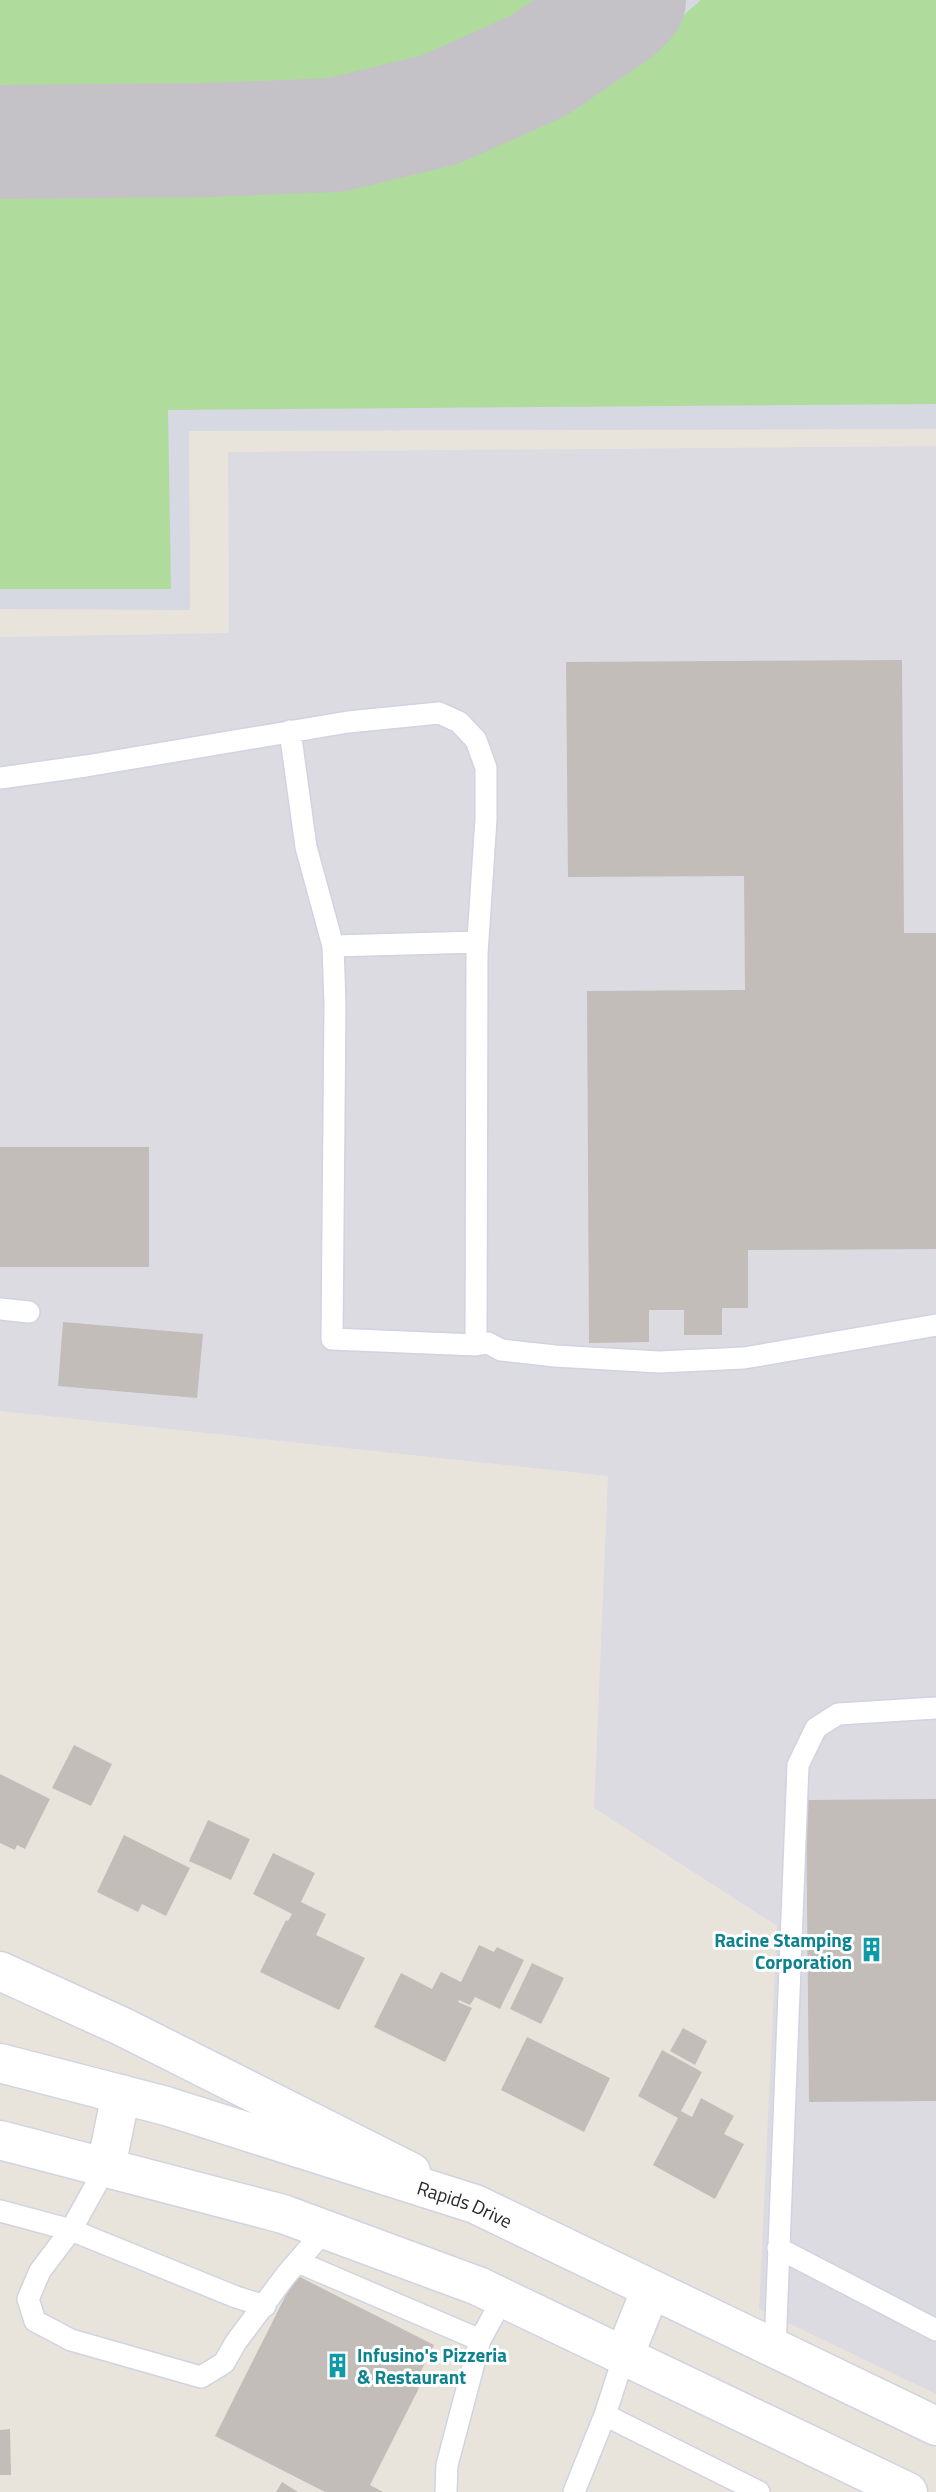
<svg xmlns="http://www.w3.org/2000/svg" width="936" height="2492" viewBox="0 0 936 2492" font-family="'Titillium Web',sans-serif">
<rect width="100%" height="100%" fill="#e9e4db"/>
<path fill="#dddbe2" d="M936,446V2394L759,2309L777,1926L594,1808L608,1476L0,1411V637L229,633L228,452Z"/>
<path fill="#d6d8e2" d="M0,0H936V429L189,431L190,610L0,609Z"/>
<path fill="#afdb9c" d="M0,0H550C498,32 441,60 381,76C319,92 255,93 191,94C128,95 64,96 0,96Z
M701,0H936V404L168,410L171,589H0V190L274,189L347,181L406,171L487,145L544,117L613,77Z"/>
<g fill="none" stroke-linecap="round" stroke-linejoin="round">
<path stroke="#c4c2c6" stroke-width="114" d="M0,142L208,140L335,135L439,110L538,66L617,12L629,0"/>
</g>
<path fill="#c2bdb8" d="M902,660L904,933H936V1249L748,1250V1308H722V1335H684V1310H649V1342L589,1343L587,991L745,990L744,876L568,877L566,662Z
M0,1147H149V1267H0Z
M63,1322L203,1334L197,1398L58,1386Z
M74,1745L112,1764L91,1806L52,1788Z
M0,1774L50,1799L25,1849L17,1845L15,1850L0,1843Z
M936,1799V2101L809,2102L806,1800Z
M208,1820L250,1839L231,1880L189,1861Z
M124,1835L190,1868L166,1916L142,1904L138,1912L97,1892Z
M273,1853L315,1873L301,1902L326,1914L316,1935L365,1958L339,2010L260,1972L286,1920L288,1921L292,1914L253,1894Z
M479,1945L494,1952L497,1947L524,1960L500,2009L475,1997L470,2005L459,2000L458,2002L472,2008L445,2062L374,2027L401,1973L432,1989L441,1972L461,1982Z
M532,1963L564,1978L541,2024L510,2009Z
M683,2028L707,2041L695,2065L670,2051Z
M527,2037L610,2078L584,2132L501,2090Z
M662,2050L702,2072L681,2111L692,2117L701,2098L734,2116L724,2134L744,2144L715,2199L653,2165L678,2118L638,2096Z
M296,2275L434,2345L414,2385L419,2388L370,2485L383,2492H325L215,2436Z
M10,2429L11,2475H0V2430Z
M282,2482L298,2492H276Z"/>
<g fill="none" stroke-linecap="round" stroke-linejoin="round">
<defs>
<path id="lane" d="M0,778L86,766L348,722L439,713L459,722L476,740L486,768V819L477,954L476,1345L332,1339L335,1004L333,946L306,847L290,731
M333,946L478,942
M0,1309L29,1312
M476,1345L488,1343L501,1350L555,1356L659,1362L744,1358L936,1325
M106,2167L71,2230L40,2271L28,2299L35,2321L71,2340L201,2377L224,2363L236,2342L286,2275L325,2230
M0,2211L71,2230L236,2297L265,2306
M778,2248L936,2330
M298,2262L480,2340
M775,2348L798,1765L816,1728L838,1714L936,1708
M605,2415L759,2492
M446,2492L447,2465L480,2340L503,2298
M574,2492L605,2415L624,2356"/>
<path id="street" d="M0,1971L123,2027L411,2172"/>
<g id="secondary">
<path id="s1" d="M0,2063L166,2106L475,2204L936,2426"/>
<path d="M0,2140L283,2214L478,2286L908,2492"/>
<path d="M106,2167L121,2094"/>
<path d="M624,2356L651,2289"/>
</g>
</defs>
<use href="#lane" stroke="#d0d3e0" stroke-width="24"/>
<use href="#street" stroke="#d0d3e0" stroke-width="41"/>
<use href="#secondary" stroke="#d0d3e0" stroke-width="41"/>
<use href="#lane" stroke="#fff" stroke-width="21"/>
<use href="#street" stroke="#fff" stroke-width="38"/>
<use href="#secondary" stroke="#fff" stroke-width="38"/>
</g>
<defs>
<symbol id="building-bare" viewBox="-9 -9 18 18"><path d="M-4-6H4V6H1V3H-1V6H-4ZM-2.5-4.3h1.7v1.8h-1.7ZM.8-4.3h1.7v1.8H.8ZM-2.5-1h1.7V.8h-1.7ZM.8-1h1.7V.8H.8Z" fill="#0f9aa8" stroke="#fff" stroke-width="2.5" paint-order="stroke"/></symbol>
</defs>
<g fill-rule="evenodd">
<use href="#building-bare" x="854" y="1932" width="35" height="35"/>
<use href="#building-bare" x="320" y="2348" width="35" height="35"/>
</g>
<g text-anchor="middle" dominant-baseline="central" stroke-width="6" stroke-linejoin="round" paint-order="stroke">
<g font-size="19" font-weight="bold" fill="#0d838f" stroke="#fff" text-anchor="end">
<text x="852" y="1939">Racine Stamping<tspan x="852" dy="22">Corporation</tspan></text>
<text x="357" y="2354" text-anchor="start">Infusino's Pizzeria<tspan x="357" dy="22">&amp; Restaurant</tspan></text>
</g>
<g font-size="19" fill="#282828" stroke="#fff">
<text stroke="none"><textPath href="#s1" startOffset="486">Rapids Drive</textPath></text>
</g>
</g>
</svg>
